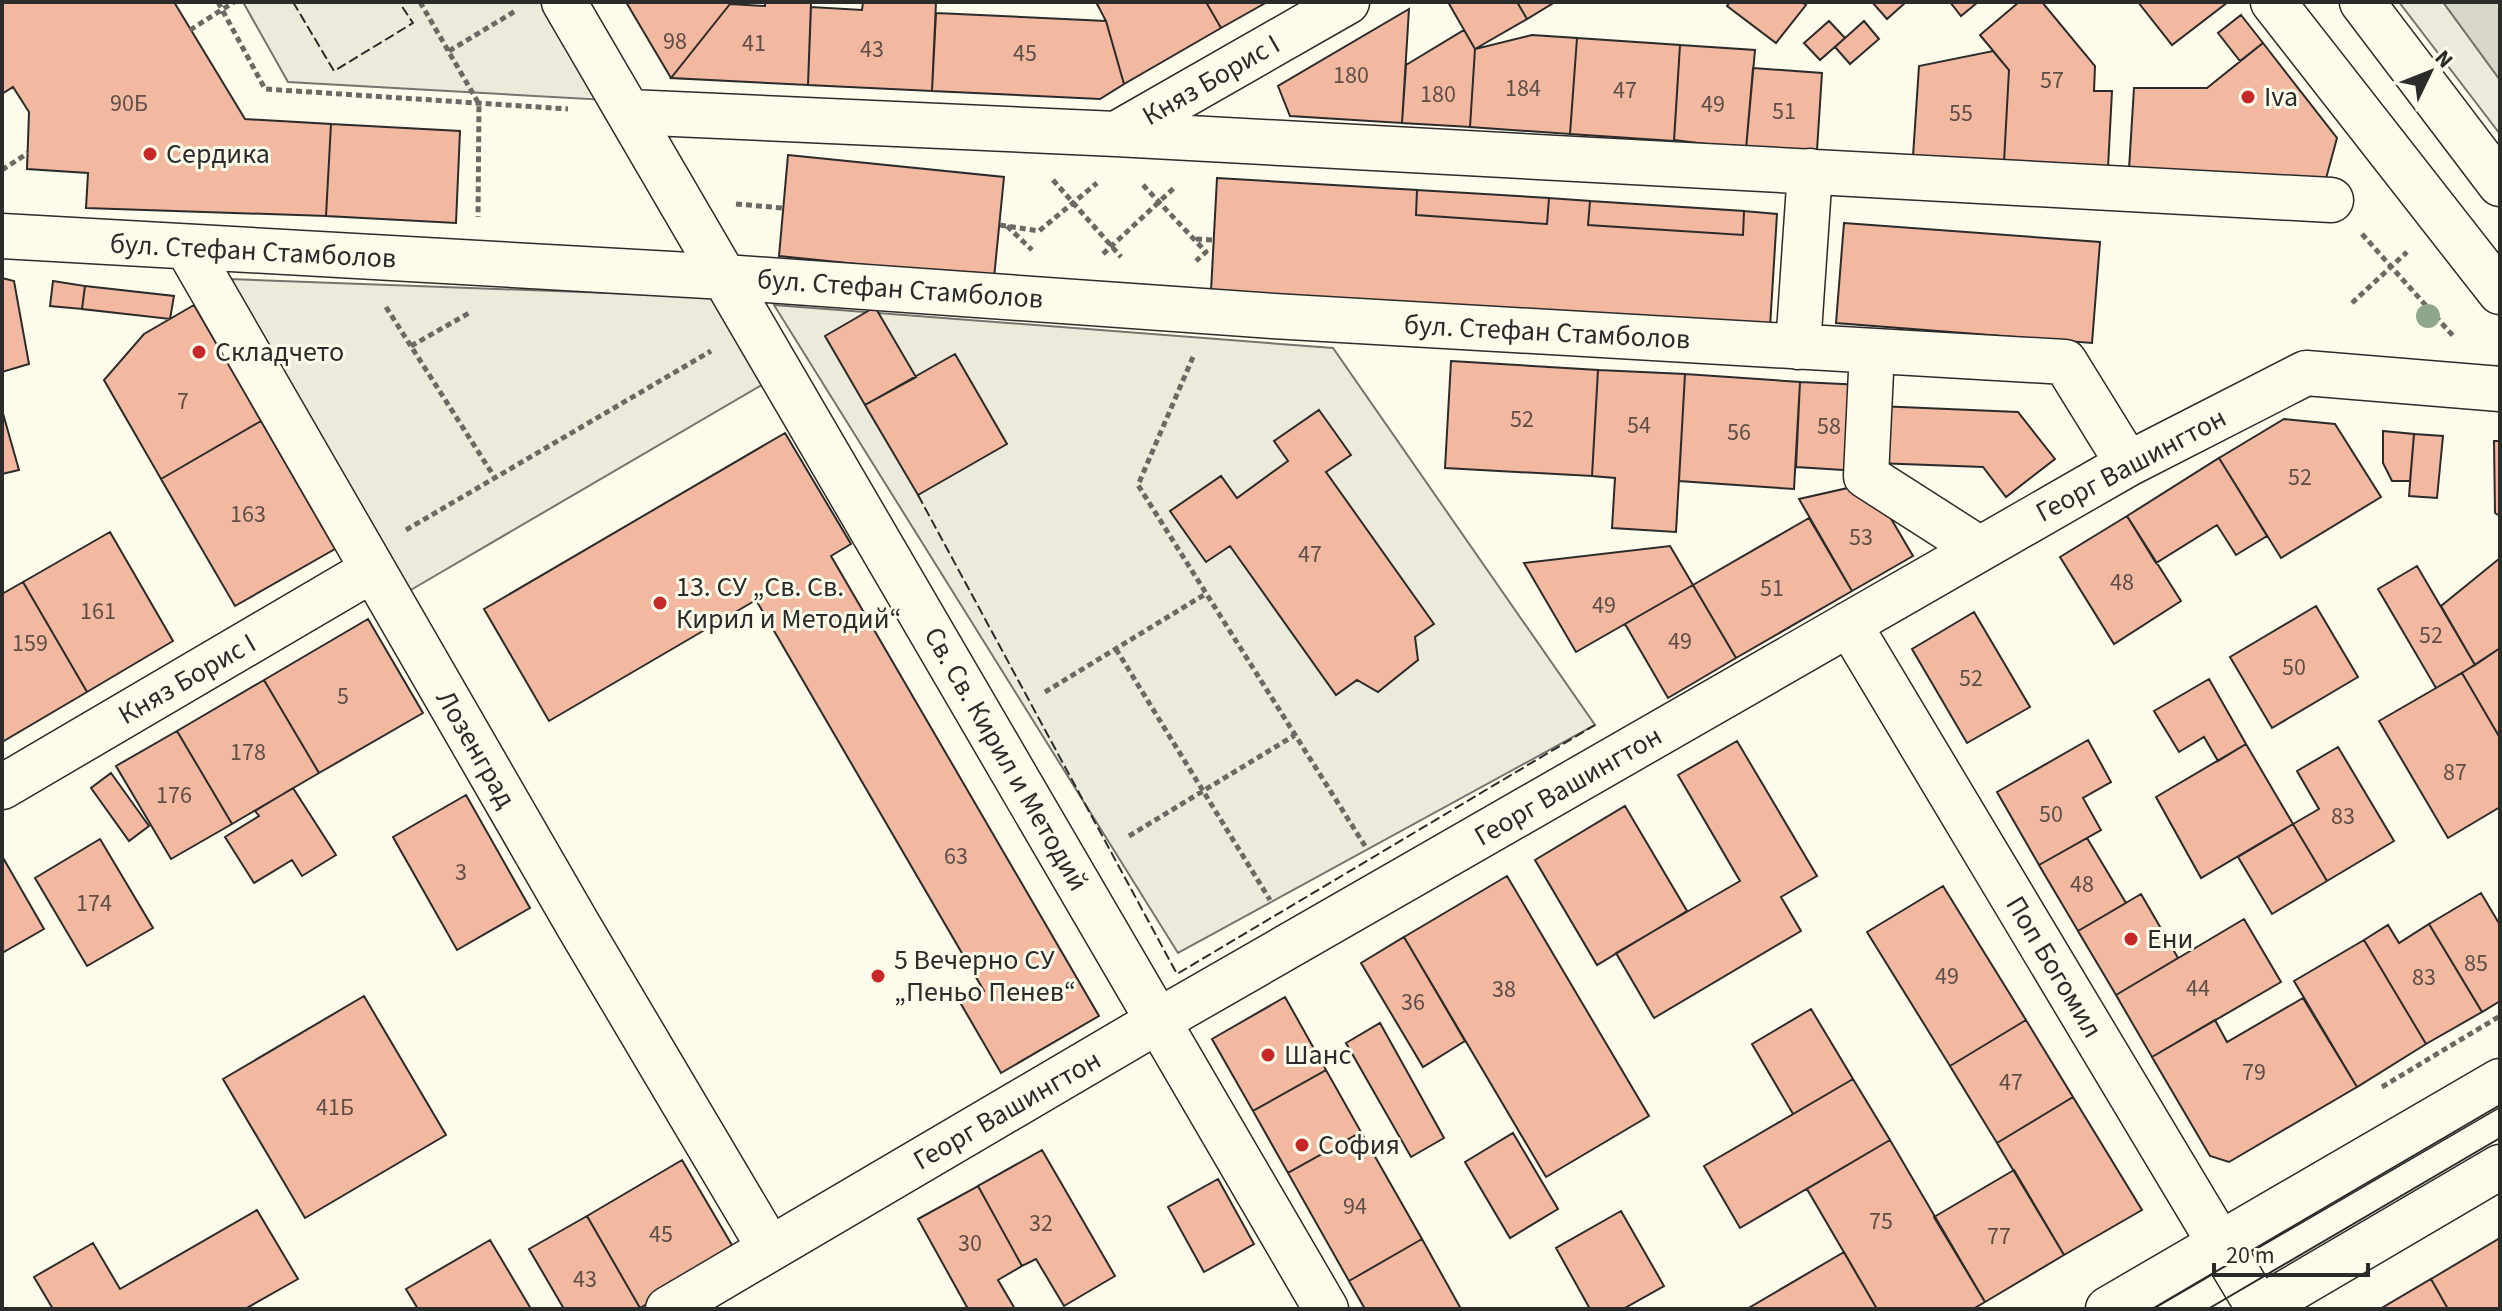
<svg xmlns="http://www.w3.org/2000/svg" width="2502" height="1311" viewBox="0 0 2502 1311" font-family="'Source Sans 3',sans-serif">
<rect width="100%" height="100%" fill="#fdfbea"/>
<path fill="#ecebdb" stroke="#74746e" stroke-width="2" d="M243,2H548L606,100L288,82Z
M2399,2H2443L2500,80V134Z
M230,279L714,297L772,379L409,591Z
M774,305L1333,348L1595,725L1178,953Z"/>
<path fill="#d8d7c9" stroke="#74746e" stroke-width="2" d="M2443,2H2500V80Z"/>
<path fill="#f2b8a0" stroke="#2b2b2b" stroke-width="2" d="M2,2H174L245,119L331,124L326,216L86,208L88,173L27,169L29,112L13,87L2,94Z
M626,2H729L730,4L671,78Z
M765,2H811L808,85L671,78L730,4L765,6Z
M863,2H936L932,91L808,85L811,7L862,10Z
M1096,2H1206L1221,28L1124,84L1106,21Z
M1206,2H1267L1221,28Z
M1448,2H1517L1527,19L1475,49Z
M1517,2H1555L1527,19Z
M1730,2H1802L1806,5L1776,43L1727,6Z
M1872,2H1906L1887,19Z
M1950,2H1978L1961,16Z
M2019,2H2042L2095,66L2094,91H2112L2108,168L2004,162L2009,70L1980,35Z
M2138,2H2228L2172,45Z
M1409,9L1402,123L1290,116L1278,86Z
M936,13L1106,21L1124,84L1100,99L932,91Z
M2241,15L2263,43L2240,61L2218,33Z
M1829,21L1845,38L1820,60L1804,43Z
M1864,21L1879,39L1850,64L1835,47Z
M1464,30L1475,49L1470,127L1402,123L1406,65Z
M1532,35L1577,38L1570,134L1470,127L1475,49Z
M1577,38L1680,45L1674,141L1570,134Z
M2263,43L2337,138L2324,186L2129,169L2134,88H2207Z
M1680,45L1755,50L1746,149L1674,140Z
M1993,51L2009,70L2004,162L1913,156L1919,66Z
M1753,68L1822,73L1817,150L1746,149Z
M331,124L460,131L456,223L326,216Z
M788,155L1004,177L994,278L779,256Z
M1217,178L1417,190L1416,215L1547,224L1549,198L1590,201L1588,225L1743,235L1744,211L1777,214L1770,327L1211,291Z
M1417,190L1549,198L1547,224L1416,215Z
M1590,201L1744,211L1743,235L1588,225Z
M1844,223L2100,242L2092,343L1836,323Z
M2,278L14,281L29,364L2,372Z
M53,281L85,286L82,309L50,306Z
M85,286L174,296L170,319L82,309Z
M194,305L261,421L161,479L104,380L144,334Z
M875,307L916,377L865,405L825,336Z
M955,354L1007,444L918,495L865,405Z
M1451,361L1598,370L1592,476L1445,468Z
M1598,370L1685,374L1676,532L1612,528L1615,478L1592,476Z
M1685,374L1800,382L1794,489L1679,481Z
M1800,382L1863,385L1859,471L1796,467Z
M1877,406L2018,412L2055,459L2006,497L1983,467L1876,463Z
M2,410L19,470L2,474Z
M1319,410L1351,455L1326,472L1434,624L1415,637L1418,660L1378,692L1357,680L1336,695L1230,546L1206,562L1170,511L1221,476L1237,498L1288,461L1274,441Z
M2284,419L2335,424L2381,497L2281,558L2219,458Z
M261,421L335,549L235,606L161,479Z
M2383,431L2414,434L2410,481H2392L2383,463Z
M785,433L851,544L831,556L1099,1016L1001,1073L961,1004L984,991L756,600L549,721L484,609Z
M2414,434L2443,436L2437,498L2409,496Z
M2494,441H2500V516L2495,513Z
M2219,458L2267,536L2236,555L2217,525L2156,563L2127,516Z
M1870,483L1913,556L1852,591L1799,499Z
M2127,516L2181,601L2114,644L2060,557Z
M1809,518L1852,591L1736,658L1693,585Z
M110,532L173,641L87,692L23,582Z
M1670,546L1693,585L1576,652L1524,563Z
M2500,558V648L2475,665L2441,606Z
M2417,566L2475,665L2436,688L2378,589Z
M23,582L87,692L2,742V594Z
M1693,585L1736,658L1668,698L1625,624Z
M2316,606L2358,677L2272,728L2230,657Z
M1974,612L2030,707L1967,743L1912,649Z
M368,619L423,713L319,773L264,680Z
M2500,648V738L2462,673Z
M2462,673L2500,738V807L2448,838L2379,721Z
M2209,679L2246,744L2218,761L2204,737L2179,752L2154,711Z
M264,680L319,773L232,824L177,731Z
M177,731L232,824L171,859L116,766Z
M2088,740L2111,782L2083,798L2101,830L2039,865L1997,792Z
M1737,741L1817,876L1781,897L1801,931L1654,1018L1616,953L1740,881L1678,775Z
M2246,744L2293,824L2201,878L2156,797Z
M2338,747L2394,841L2327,881L2293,824L2319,809L2297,771Z
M111,773L149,826L129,841L91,788Z
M293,788L336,855L302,876L292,860L254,883L225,837L259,816L255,811Z
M466,795L530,908L457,950L393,837Z
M1625,806L1687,911L1597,965L1535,860Z
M2293,824L2327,881L2272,914L2238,857Z
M2087,838L2126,903L2078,931L2039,865Z
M100,839L153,928L87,966L35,878Z
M2,856L44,929L2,953Z
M1507,876L1649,1116L1546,1177L1404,937Z
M1943,886L2026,1020L1950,1066L1867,932Z
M2481,893L2500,925V1001L2482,1012L2429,924Z
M2141,894L2178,958L2116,995L2078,931Z
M2244,919L2281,982L2152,1057L2116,995Z
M2429,924L2482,1012L2426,1044L2364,940L2388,925L2399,943Z
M1404,937L1465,1041L1423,1067L1361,963Z
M2364,940L2426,1044L2357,1087L2294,981Z
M364,996L446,1135L305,1218L223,1079Z
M1285,997L1326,1070L1253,1111L1212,1039Z
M2303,998L2357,1087L2229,1162L2210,1156L2152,1057L2215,1020L2227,1042Z
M1811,1009L1853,1079L1793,1114L1752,1044Z
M2026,1020L2073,1097L1997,1143L1950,1066Z
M1380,1023L1444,1138L1411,1157L1346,1043Z
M1326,1070L1361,1132L1288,1173L1253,1111Z
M1853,1079L1890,1140L1740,1228L1704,1166Z
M2073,1097L2142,1210L2064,1255L1997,1143Z
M1361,1132L1422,1239L1349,1281L1288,1173Z
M1513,1133L1558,1209L1510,1238L1465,1162Z
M1890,1140L1985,1302L1973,1309H1877L1807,1189Z
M1042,1150L1115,1276L1064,1306L1036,1259L1022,1266L978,1186Z
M682,1160L736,1252L640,1308L587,1216Z
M2014,1170L2064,1255L1985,1302L1934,1217Z
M1218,1179L1254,1244L1204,1272L1168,1207Z
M978,1186L1022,1266L998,1280L1015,1309H968L918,1219Z
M257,1210L298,1279L245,1309H53L34,1277L93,1243L120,1289Z
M1621,1211L1664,1286L1623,1309H1590L1556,1248Z
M587,1216L640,1308L639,1309H564L529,1249Z
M2500,1238V1309H2448L2431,1279Z
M1422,1239L1461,1309H1365L1349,1281Z
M490,1240L531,1309H418L406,1289Z
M1844,1252L1877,1309H1747Z
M2431,1279L2448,1309H2380Z"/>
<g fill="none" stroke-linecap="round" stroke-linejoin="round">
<defs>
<path id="minor" d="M564,2L1326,1309
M629,112L1116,134L2331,200
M1116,134L1347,2
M2,236L725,277L1273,316L2065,362L2128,464
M187,247L578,925L770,1249
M1798,347L1810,171
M1872,351L1866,476L1980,549
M1849,624L2259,1309
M2,787L372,570
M668,1309L1158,1021L2128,464L2306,373L2500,389"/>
<path id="major" d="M2273,2L2500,292
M2362,2L2500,184
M2108,1309L2500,1081
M2258,1309L2500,1167"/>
</defs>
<use href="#minor" stroke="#2b2b2b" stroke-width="47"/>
<use href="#major" stroke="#2b2b2b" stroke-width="47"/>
<path stroke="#6a6964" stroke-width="5" stroke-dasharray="6 4" stroke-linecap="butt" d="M218,2L265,89L568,109
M420,2L479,104L478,217
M190,30L234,2
M449,51L517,10
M2,170L28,153
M1053,180L1121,257
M1143,185L1206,252L1196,261
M736,204L783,208
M1000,225L1039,231L1097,183
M1007,226L1032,250
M2362,234L2454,337
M1196,239L1214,240
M1103,254L1175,187
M2352,303L2407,252
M386,307L495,478
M411,346L469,313
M1193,357L1138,485L1365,846
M406,530L711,351
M1116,649L1270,900
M1045,692L1207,593
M1129,836L1295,735
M2382,1087L2500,1016"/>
<use href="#minor" stroke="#fdfbea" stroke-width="44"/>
<use href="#major" stroke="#fdfbea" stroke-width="44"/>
<path stroke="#2b2b2b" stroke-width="2" d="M2152,1309L2500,1105
M2208,1309L2500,1138"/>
<path stroke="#2b2b2b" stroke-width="2" stroke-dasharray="10 4" stroke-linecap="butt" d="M293,2L334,71L413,23L399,2
M918,495L1177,974L1595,725"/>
</g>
<circle fill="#8ea78a" cx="2428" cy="316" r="12"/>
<g fill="#c62828" stroke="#fdfbea" stroke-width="3">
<circle cx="2248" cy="97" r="8"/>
<circle cx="150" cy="154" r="8"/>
<circle cx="199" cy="352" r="8"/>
<circle cx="660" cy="603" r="8"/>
<circle cx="2131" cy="939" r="8"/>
<circle cx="878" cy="976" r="8"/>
<circle cx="1268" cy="1055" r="8"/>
<circle cx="1302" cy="1145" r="8"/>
</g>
<g text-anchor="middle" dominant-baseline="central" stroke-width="6" stroke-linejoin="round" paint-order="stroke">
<g font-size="24" fill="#5d4e48">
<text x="675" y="41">98</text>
<text x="754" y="43">41</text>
<text x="872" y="49">43</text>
<text x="1025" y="53">45</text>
<text x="1351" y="75">180</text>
<text x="2052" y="80">57</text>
<text x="1523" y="88">184</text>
<text x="1625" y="90">47</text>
<text x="1438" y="94">180</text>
<text x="129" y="103">90Б</text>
<text x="1713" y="104">49</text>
<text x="1784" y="111">51</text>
<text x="1961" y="113">55</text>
<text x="183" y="401">7</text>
<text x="1522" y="419">52</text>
<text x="1639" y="425">54</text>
<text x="1829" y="426">58</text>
<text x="1739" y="432">56</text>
<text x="2300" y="477">52</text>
<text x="248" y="514">163</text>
<text x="1861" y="537">53</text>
<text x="1310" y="554">47</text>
<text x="2122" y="582">48</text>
<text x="1772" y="588">51</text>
<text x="1604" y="605">49</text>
<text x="98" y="611">161</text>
<text x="2431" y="635">52</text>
<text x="1680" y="641">49</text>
<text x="30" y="643">159</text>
<text x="2294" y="667">50</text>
<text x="1971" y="678">52</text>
<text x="343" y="696">5</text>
<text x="248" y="752">178</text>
<text x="2455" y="772">87</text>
<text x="174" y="795">176</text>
<text x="2051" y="814">50</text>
<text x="2343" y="816">83</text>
<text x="956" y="856">63</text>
<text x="461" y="872">3</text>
<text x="2082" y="884">48</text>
<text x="94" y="903">174</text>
<text x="2476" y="963">85</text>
<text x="1947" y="976">49</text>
<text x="2424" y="977">83</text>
<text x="2198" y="988">44</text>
<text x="1504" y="989">38</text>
<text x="1413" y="1002">36</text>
<text x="2254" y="1072">79</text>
<text x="2011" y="1082">47</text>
<text x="335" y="1107">41Б</text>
<text x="1355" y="1206">94</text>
<text x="1881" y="1221">75</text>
<text x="1041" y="1223">32</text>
<text x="661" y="1234">45</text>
<text x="1999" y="1236">77</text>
<text x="970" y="1243">30</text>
<text x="585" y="1279">43</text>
</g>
<g font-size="28" fill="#2b2b2b" stroke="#fdfbea">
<text transform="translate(1211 80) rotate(-30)">Княз Борис I</text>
<text transform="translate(253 251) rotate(3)">бул. Стефан Стамболов</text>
<text transform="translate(900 289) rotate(4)">бул. Стефан Стамболов</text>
<text transform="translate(1547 332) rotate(3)">бул. Стефан Стамболов</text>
<text transform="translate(2131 465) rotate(-28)">Георг Вашингтон</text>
<text transform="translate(187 679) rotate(-30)">Княз Борис I</text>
<text transform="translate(476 749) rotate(60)">Лозенград</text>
<text transform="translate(1006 759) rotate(60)">Св. Св. Кирил и Методий</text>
<text transform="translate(1568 786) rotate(-30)">Георг Вашингтон</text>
<text transform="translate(2054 967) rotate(59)">Поп Богомил</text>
<text transform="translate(1007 1110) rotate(-30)">Георг Вашингтон</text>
</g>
<g font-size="28" fill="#2b2b2b" stroke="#fdfbea" text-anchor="start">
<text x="2264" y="97">Iva</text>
<text x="166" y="154">Сердика</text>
<text x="215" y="352">Складчето</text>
<text x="676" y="587">13. СУ „Св. Св.<tspan x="676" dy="32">Кирил и Методий“</tspan></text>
<text x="2147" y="939">Ени</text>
<text x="894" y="960">5 Вечерно СУ<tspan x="894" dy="32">„Пеньо Пенев“</tspan></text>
<text x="1284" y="1055">Шанс</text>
<text x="1318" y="1145">София</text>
</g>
</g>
<rect width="2502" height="1311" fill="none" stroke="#2b2b2b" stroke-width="8"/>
<g transform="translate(2430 72) rotate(47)" stroke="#fdfbea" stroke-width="6" paint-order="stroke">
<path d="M0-6L14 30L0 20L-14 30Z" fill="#2b2b2b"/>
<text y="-12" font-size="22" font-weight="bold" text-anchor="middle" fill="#2b2b2b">N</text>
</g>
<path d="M2214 1263v12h154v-12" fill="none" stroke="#2b2b2b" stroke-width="4"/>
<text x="2226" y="1263" font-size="24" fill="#2b2b2b" stroke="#fdfbea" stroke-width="6" paint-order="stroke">20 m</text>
</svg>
